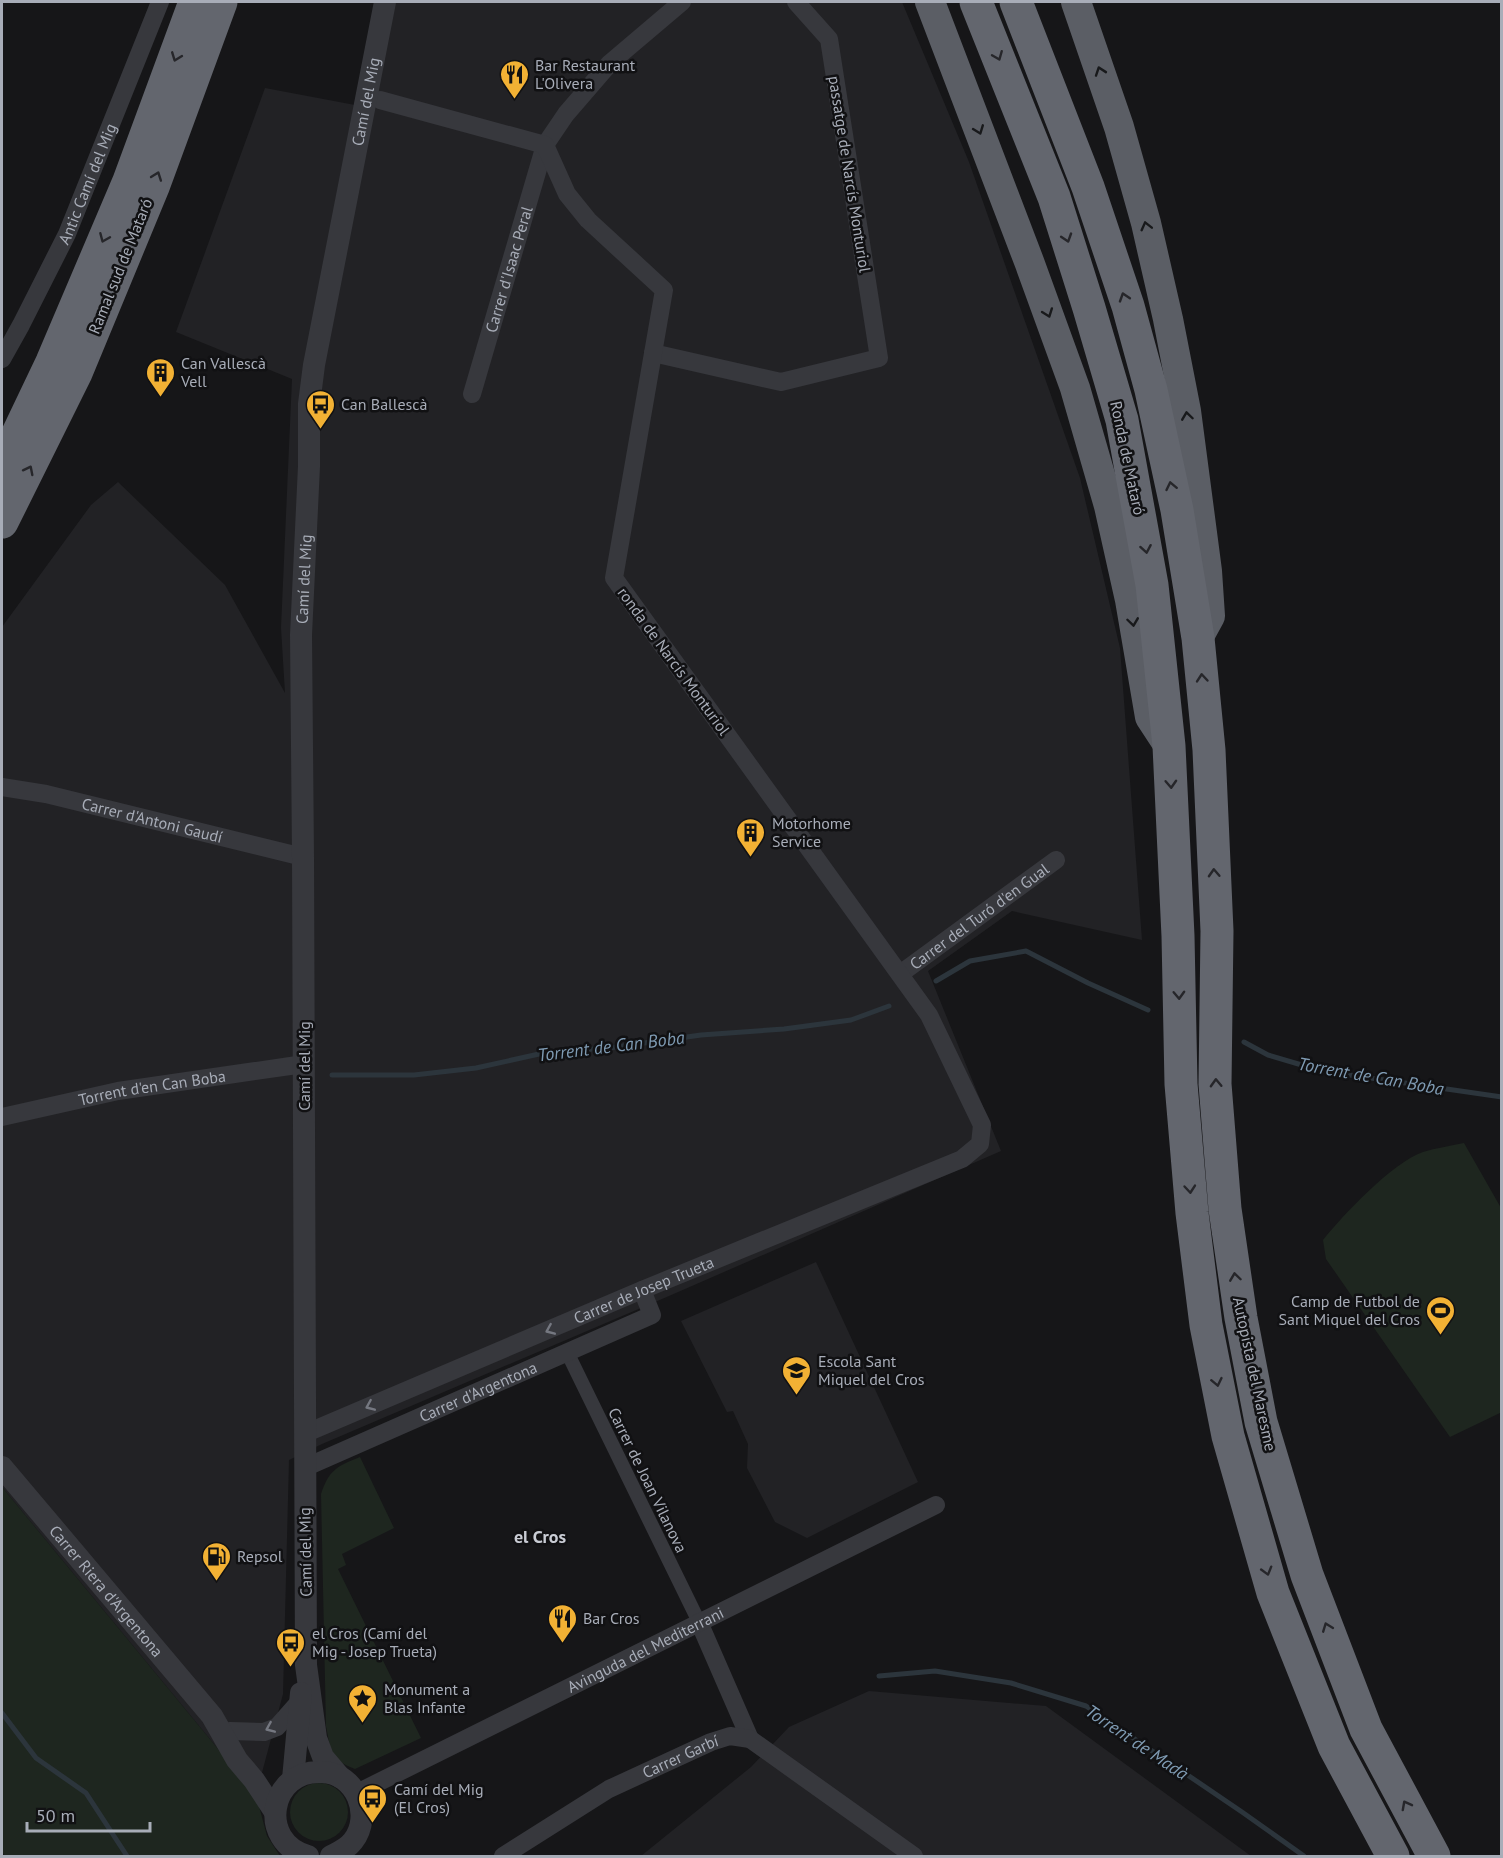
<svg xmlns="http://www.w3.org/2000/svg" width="1503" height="1858" viewBox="0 0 1503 1858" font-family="'PT Sans',sans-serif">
<rect width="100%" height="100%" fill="#161618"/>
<path fill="#222225" d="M377,2H902L969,162L1080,478L1120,648L1142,940L1012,911L928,971L1001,1151L669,1296L322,1444L289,1460L283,1694L256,1795L2,1487V627L91,505L118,482L225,585L285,693L281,628L292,379L176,332L265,88L355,105Z
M816,1262L918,1482L807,1538L775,1522L747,1468L748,1444L733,1411L727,1412L681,1321Z
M869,1691L1046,1706L1251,1856H641L751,1767L789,1727Z"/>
<path fill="#1e261f" d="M1464,1143L1501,1208L1502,1412L1450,1437L1326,1259L1323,1240C1344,1214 1392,1163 1423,1152C1436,1148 1450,1146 1464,1143Z
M360,1457L394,1528L342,1554L346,1565L338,1569L421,1738L355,1769C330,1760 331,1751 326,1726L321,1494C329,1470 337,1466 360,1457Z
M2,1487L256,1795L267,1836L280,1856H5L2,1852Z
M290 1812a29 29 0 1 1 58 0a29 29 0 1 1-58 0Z"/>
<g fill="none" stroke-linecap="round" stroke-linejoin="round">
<path stroke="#2c353c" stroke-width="5" d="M936,981L970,961L1026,951L1088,983L1148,1010
M1244,1042L1268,1055L1322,1071L1502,1097
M332,1075H414L476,1068L548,1052L609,1048L701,1035L784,1029L851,1020L889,1006
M879,1676L935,1671L1011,1683L1086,1706L1242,1812L1304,1856
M2,1713L36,1758L86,1793L127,1856"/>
<path stroke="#37383d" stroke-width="14" d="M567,1352L699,1622"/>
<g stroke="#37383d" stroke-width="18">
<path d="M653,353L781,382L879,358L829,39L796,2"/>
<path id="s1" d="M2,359L21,325L67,234L160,2"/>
<path id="s2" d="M472,394L545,145L566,114L610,63L682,2"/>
<path id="s3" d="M2,787L46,794L303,857"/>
<path id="s4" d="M900,974L1056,860"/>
<path id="s5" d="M2,1117L118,1091L304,1064"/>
<path id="s6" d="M304,1434L642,1290L962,1159L980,1144L982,1125L929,1015L614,578L664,290L588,220L567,194L545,145L380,100"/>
<path id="s7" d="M304,1468L652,1315L642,1290"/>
<path d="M699,1622L750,1739"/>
<path d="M230,1731L264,1732L277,1727L300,1701"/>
<path id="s8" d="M357,1793L936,1505"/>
<path id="s9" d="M503,1856L609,1789L711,1742L730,1736L750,1739L914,1856"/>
</g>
<g stroke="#37383d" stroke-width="22">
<path id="s10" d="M2,1467L212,1716L237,1760L254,1780L275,1812"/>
<path id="s11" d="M340,1777L323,1757L316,1738L306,1665L303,857L301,635L309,466V404L314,365L385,2"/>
<path d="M293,1779L301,1693"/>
<path d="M308,1856C257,1842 269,1769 322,1772C356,1773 373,1815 353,1841C347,1849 339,1852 331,1856"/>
</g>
<path stroke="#5b5e65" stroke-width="30" d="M930,2L1030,264L1075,388L1109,506L1130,600L1150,717L1167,743
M1076,2L1119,127L1146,223L1168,319L1186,411L1207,571L1210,616L1198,638"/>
<path stroke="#63666e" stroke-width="33" d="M976,2L1054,197L1089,308L1122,420L1152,585L1169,746L1178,936L1181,1084L1192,1213L1206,1325L1228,1436L1273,1593L1334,1746L1393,1856
M1016,2L1088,187L1128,306L1151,390L1177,510L1198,638L1209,750L1217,931L1215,1084L1225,1209L1241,1318L1261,1422L1307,1575L1366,1729L1434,1856
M2,467L52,362L129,181L195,2
M2,522L76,373L153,187L221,2"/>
</g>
<defs><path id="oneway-chevron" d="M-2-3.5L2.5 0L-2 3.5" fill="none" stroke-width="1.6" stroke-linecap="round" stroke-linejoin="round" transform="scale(1.5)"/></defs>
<g stroke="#26262a">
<use href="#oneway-chevron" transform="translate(998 56) rotate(68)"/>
<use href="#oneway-chevron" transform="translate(176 57) rotate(111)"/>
<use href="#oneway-chevron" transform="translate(157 176) rotate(-70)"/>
<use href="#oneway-chevron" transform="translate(104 238) rotate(113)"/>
<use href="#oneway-chevron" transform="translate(1067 238) rotate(72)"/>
<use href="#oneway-chevron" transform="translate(1124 297) rotate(-108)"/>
<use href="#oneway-chevron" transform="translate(29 470) rotate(-63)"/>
<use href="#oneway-chevron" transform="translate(1171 486) rotate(-102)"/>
<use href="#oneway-chevron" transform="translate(1146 549) rotate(80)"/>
<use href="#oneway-chevron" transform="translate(1202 678) rotate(-95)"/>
<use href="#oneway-chevron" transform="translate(1171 784) rotate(87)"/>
<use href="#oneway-chevron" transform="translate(1214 873) rotate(-93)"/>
<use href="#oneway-chevron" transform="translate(1179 995) rotate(88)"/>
<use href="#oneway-chevron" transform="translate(1216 1083) rotate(-92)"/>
<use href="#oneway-chevron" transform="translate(1190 1189) rotate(85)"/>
<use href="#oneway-chevron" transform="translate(1235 1277) rotate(-98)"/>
<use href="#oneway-chevron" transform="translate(1217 1382) rotate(78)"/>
<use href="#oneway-chevron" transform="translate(1267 1571) rotate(74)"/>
<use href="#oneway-chevron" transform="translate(1327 1627) rotate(-111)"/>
<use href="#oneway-chevron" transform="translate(1406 1805) rotate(-118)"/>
</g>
<g stroke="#18191b">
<use href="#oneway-chevron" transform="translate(1100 71) rotate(-109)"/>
<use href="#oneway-chevron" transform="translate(979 130) rotate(69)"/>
<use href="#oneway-chevron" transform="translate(1146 226) rotate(-104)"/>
<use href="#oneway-chevron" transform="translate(1048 313) rotate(70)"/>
<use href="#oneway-chevron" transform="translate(1187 416) rotate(-98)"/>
<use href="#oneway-chevron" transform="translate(1133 622) rotate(82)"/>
</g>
<g stroke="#757881">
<use href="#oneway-chevron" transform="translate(550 1330) rotate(157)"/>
<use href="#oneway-chevron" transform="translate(370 1406) rotate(157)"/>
<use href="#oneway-chevron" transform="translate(270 1728) rotate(157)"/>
</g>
<defs>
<symbol id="restaurant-pin" viewBox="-11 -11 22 30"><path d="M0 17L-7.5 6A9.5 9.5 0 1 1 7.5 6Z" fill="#f2b134" stroke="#111113"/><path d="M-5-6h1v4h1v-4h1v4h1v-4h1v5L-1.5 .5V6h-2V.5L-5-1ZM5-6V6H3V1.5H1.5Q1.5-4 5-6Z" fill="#111"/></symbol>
<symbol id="building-pin" viewBox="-11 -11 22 30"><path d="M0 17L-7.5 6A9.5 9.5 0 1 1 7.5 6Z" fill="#f2b134" stroke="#111113"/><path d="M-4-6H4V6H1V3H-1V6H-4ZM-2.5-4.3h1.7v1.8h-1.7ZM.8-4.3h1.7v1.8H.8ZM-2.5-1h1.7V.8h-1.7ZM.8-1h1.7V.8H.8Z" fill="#111"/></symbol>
<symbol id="bus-pin" viewBox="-11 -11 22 30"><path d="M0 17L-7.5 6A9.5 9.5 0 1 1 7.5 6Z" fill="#f2b134" stroke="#111113"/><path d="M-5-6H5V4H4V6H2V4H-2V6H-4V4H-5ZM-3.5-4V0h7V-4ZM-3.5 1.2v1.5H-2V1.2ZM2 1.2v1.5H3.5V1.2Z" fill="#111"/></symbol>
<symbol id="stadium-pin" viewBox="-11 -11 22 30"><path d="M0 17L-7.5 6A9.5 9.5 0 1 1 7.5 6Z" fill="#f2b134" stroke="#111113"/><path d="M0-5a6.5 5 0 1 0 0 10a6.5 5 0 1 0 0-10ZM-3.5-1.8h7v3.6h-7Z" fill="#111"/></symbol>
<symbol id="school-pin" viewBox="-11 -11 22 30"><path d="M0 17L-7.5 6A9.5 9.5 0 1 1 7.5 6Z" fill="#f2b134" stroke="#111113"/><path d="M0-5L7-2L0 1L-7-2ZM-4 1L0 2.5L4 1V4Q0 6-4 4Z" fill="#111"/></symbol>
<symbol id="fuel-pin" viewBox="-11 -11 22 30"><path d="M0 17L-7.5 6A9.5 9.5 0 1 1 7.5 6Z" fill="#f2b134" stroke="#111113"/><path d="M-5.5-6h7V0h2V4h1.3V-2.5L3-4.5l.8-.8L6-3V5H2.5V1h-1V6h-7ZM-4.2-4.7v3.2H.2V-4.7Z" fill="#111"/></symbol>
<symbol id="sight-pin" viewBox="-11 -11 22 30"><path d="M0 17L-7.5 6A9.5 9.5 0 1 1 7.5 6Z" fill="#f2b134" stroke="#111113"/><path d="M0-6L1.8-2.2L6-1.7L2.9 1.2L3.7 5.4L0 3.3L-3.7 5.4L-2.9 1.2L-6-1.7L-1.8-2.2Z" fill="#111"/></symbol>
</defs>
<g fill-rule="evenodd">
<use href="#restaurant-pin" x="498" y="58" width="33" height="45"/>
<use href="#building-pin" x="144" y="356" width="33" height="45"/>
<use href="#bus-pin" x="304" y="388" width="33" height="45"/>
<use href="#building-pin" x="734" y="816" width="33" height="45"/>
<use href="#stadium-pin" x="1424" y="1294" width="33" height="45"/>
<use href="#school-pin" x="780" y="1354" width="33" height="45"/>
<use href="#fuel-pin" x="200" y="1540" width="33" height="45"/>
<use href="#restaurant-pin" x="546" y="1602" width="33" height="45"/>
<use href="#bus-pin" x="274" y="1626" width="33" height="45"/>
<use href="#sight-pin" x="346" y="1682" width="33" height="45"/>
<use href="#bus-pin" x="356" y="1782" width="33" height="45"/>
</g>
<g text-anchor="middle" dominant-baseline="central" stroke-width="5" stroke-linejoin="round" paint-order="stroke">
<g font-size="16" fill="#a8adb8" stroke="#111113" text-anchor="start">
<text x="535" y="65">Bar Restaurant<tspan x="535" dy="18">L'Olivera</tspan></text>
<text x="181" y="363">Can Vallescà<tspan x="181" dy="18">Vell</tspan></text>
<text x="341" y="404">Can Ballescà</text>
<text x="772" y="823">Motorhome<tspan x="772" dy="18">Service</tspan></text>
<text x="1420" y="1301" text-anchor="end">Camp de Futbol de<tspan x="1420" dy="18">Sant Miquel del Cros</tspan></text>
<text x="818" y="1361">Escola Sant<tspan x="818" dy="18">Miquel del Cros</tspan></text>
<text x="237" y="1556">Repsol</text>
<text x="583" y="1618">Bar Cros</text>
<text x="312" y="1633">el Cros (Camí del<tspan x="312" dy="18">Mig - Josep Trueta)</tspan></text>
<text x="384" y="1689">Monument a<tspan x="384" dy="18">Blas Infante</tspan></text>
<text x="394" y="1789">Camí del Mig<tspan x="394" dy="18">(El Cros)</tspan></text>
</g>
<g font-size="16" fill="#a8adb8" stroke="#111113">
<text stroke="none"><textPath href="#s11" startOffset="1689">Camí del Mig</textPath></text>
<text transform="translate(850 174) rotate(81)">passatge de Narcís Monturiol</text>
<text stroke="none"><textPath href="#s1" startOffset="195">Antic Camí del Mig</textPath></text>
<text transform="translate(120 266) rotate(-68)">Ramal sud de Mataró</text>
<text stroke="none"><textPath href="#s2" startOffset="130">Carrer d'Isaac Peral</textPath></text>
<text transform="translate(1128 458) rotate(78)">Ronda de Mataró</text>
<text stroke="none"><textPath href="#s11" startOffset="1206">Camí del Mig</textPath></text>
<text transform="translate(674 661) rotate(54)">ronda de Narcís Monturiol</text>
<text stroke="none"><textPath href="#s3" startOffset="154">Carrer d'Antoni Gaudí</textPath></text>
<text stroke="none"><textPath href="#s4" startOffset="98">Carrer del Turó d'en Gual</textPath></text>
<text transform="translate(304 1066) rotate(-90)">Camí del Mig</text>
<text stroke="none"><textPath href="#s5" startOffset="153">Torrent d'en Can Boba</textPath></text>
<text stroke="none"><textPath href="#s6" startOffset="369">Carrer de Josep Trueta</textPath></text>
<text transform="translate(1255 1374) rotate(78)">Autopista del Maresme</text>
<text stroke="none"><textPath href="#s7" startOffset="190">Carrer d'Argentona</textPath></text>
<text transform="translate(648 1480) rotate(64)">Carrer de Joan Vilanova</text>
<text transform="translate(305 1552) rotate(-91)">Camí del Mig</text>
<text stroke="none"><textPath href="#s10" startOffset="162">Carrer Riera d'Argentona</textPath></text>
<text stroke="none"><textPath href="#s8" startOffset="322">Avinguda del Mediterrani</textPath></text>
<text stroke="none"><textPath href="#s9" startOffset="204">Carrer Garbí</textPath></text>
</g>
<g font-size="18" font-style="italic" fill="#7f9bb3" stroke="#111113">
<text transform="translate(611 1046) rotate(-7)">Torrent de Can Boba</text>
<text transform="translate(1371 1076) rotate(10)">Torrent de Can Boba</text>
<text transform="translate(1137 1742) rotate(34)">Torrent de Madà</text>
</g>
<g font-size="18" font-weight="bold" fill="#c9ccd4" stroke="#111113">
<text x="540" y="1536">el Cros</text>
</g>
</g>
<rect width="1503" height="1858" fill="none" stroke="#a8adb8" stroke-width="6"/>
<path d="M27 1822v9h123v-9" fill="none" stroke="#a8adb8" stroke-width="3"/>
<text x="36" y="1822" font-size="18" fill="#a8adb8" stroke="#111113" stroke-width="4.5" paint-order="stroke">50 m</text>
</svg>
